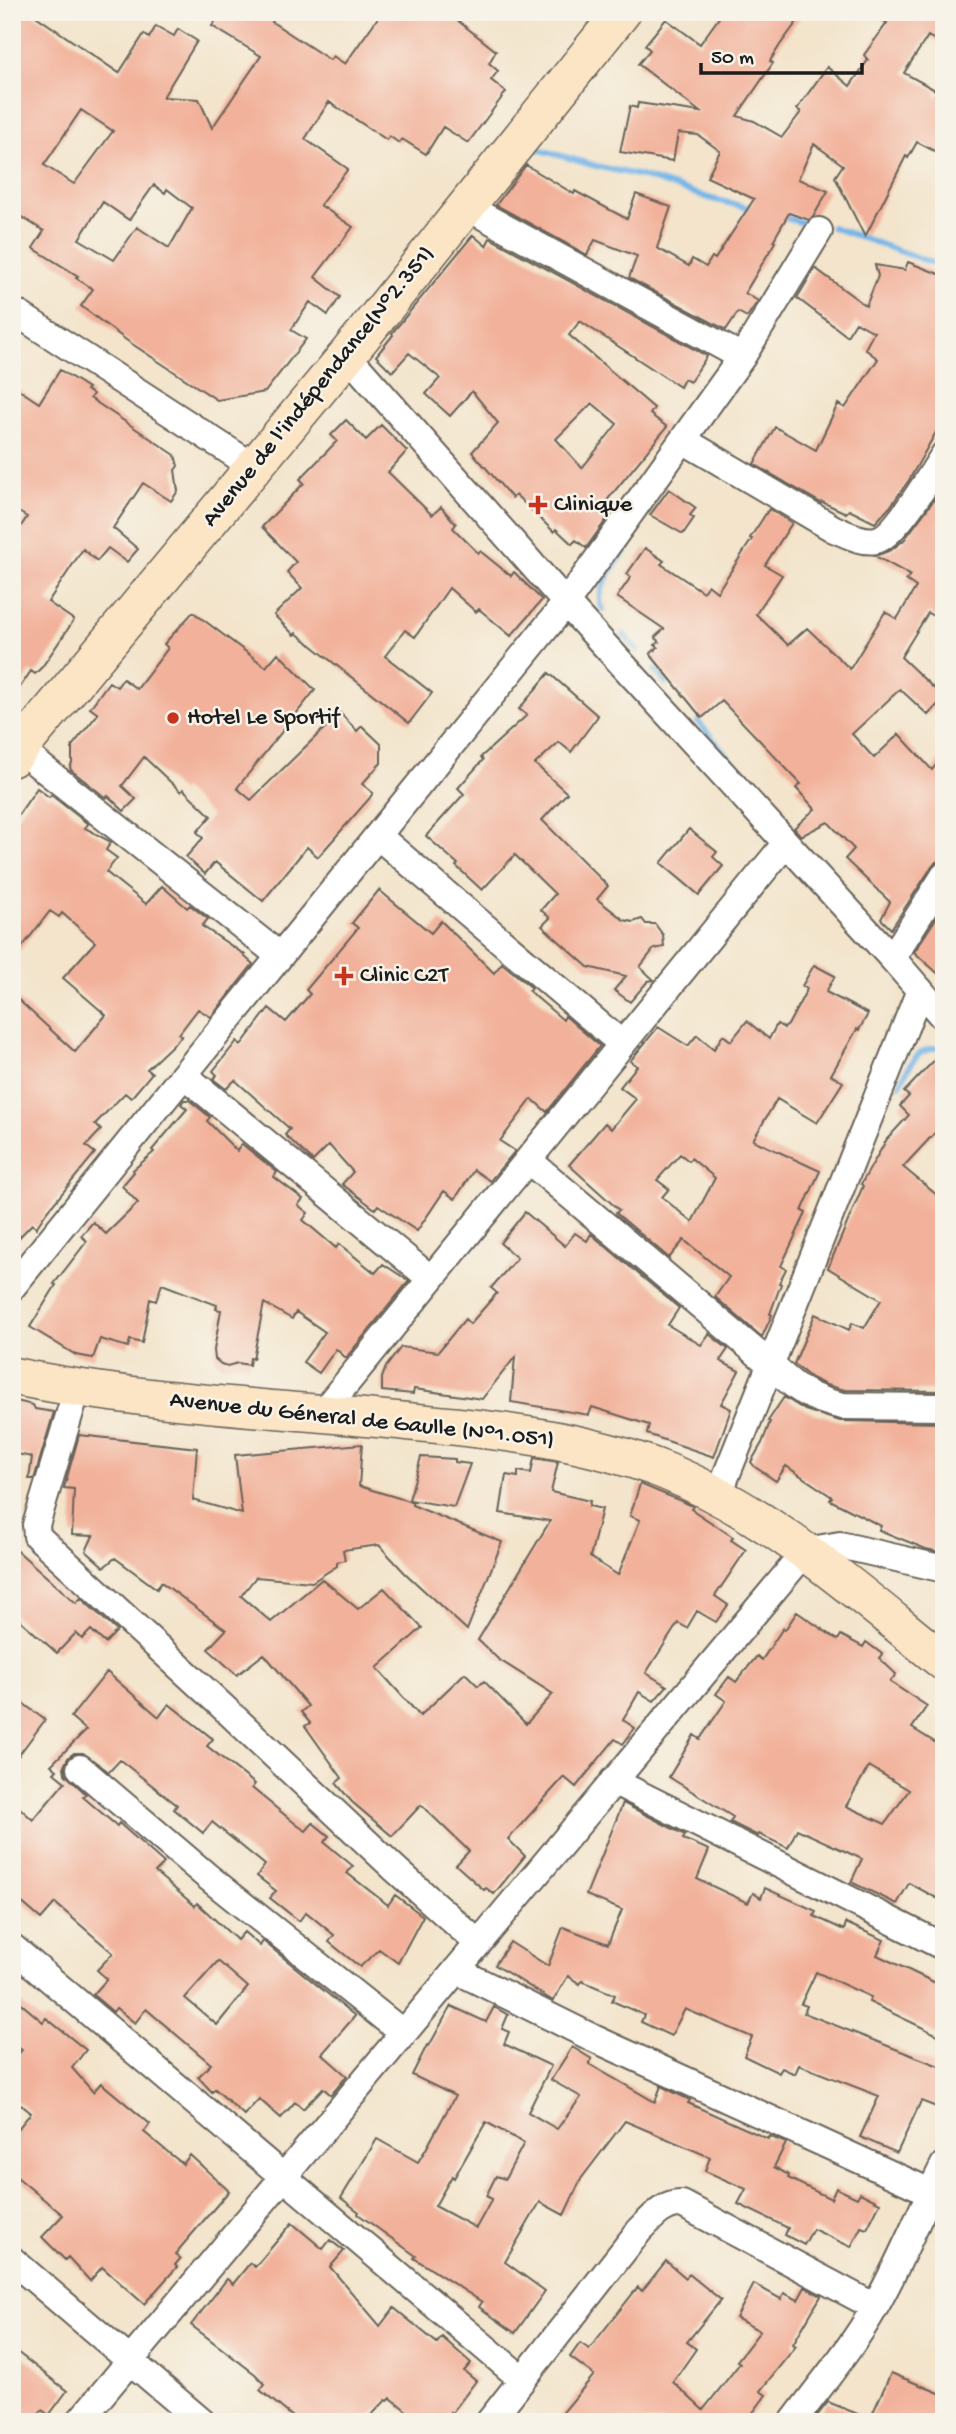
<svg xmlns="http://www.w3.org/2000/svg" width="956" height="2434" viewBox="0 0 956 2434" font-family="'Gochi Hand',sans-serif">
<rect width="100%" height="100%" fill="#f7f3e8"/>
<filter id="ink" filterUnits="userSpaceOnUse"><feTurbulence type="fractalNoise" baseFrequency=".0143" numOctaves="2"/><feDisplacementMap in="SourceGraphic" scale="14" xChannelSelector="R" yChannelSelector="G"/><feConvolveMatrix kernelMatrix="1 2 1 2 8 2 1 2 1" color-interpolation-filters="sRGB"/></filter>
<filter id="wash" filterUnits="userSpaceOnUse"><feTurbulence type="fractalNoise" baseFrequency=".00686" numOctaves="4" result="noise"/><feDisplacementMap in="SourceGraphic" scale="28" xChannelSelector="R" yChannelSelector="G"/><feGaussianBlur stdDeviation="1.57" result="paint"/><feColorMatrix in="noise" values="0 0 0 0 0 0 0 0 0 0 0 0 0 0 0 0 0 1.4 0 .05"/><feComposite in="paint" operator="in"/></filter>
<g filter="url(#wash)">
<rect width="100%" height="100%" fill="#f3e4cb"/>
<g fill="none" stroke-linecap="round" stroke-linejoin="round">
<path stroke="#73b5e8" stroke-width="6" d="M531,147L596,166L641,176L712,199L754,209
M778,216L808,224
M832,227L944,267
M603,609C591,592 620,559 630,543
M624,635L637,650
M655,670L666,683
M698,722L759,792
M900,1085C910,1064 917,1045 944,1048"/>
</g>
<g id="blocks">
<path fill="#f2b19a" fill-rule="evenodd" d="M25,12H30L119,73L144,34L149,38L156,26L174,36L178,29L197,41L163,97L199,99L212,128L261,56L212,26L223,12H278L272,22L330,60L333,56L345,64L382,12H447L496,51L489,63L498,71L491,80L506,92L468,143L443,127L426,154L402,139L399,143L389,136L387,140L329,102L305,139L348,169L320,205L353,227L315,277L340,297L328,315L310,302L291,330L306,339L265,392L217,400L126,340L81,306L93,289L76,278L78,276L33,248L44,231L12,211V31ZM81,110L113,131L74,184L44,165ZM154,185L165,193L167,189L192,208L169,248L137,227L114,260L79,239L103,202L129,220Z
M723,12H804L780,45L770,61L773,63L737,116L754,121L782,137L801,112L797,109L827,67L850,86L868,60L864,55L887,23L870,12H944V45L928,36L904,73L937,91L935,95L944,100V156L917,142L908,158L906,156L865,237L835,177L843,165L814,144L798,179L828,191L813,217L809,220L789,213L773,241L775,242L745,293L758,301L747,317L738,312L726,330L629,278L637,256L595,240L587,255L496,205L526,165L574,194L575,191L627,219L636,194L671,207L657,248L689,266L692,259L706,267L712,257L715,259L754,199L707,177L720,151L698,135L678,133L673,161L620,152L630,106L637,108L638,103L700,112L638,64L650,50L645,45L666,19L700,44Z
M473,235L486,246L490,238L707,356L690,382L684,379L680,387L580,321L569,335L654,408L650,414L667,427L604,504L611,513L586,548L576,540L572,544L556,529L554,532L516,495L512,498L472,452L498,423L472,391L450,416L426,394L440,378L409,353L392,372L376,356L393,335L392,333ZM592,403L617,424L582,468L556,439Z
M908,262L944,276V418L909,480L890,507L875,523L849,510L846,513L822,502L821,503L754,464L775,427L816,450L838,404L845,408L878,359L865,349L874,332L856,322L847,336L797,298L815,268L866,306L878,276L875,265L905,270Z
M60,370L88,388L86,390L93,394L90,398L175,455L178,466L175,470L178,491L171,501L143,483L113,528L138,549L127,562L108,548L97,561L83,549L48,602L74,620L42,667L35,674L31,671L12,699V540L27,517L12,508V385L39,403Z
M346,420L366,440L381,425L407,451L388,472L432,515L441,507L456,524L453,528L478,553L480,551L511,576L514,572L542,600L511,636L479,609L476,612L449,588L415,637L405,630L385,656L432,693L409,723L296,633L294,635L274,615L302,588L287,572L296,562L262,527L304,483L300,479L337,441L331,435Z
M669,489L696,508L690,515L694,518L683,534L650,515Z
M939,493L944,495V622L928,613L901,657L944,698L928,715L900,689L852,734L874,758L899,734L932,770L944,754V860L936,862L931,868L891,929L881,919L890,902L845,859L854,849L828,822L801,836L794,828L815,809L796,788L801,784L722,701L702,718L650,654L658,647L655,645L659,642L655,637L664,629L617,597L631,577L627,574L645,548L664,561L661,564L703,592L708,585L717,592L752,539L750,538L769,509L792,523L765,565L782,575L756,614L788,645L807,628L850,669L885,612L897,619L916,587L906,580L910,575L875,556L891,550L904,540Z
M193,612L266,667L278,653L315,690L237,788L251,800L340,713L357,731L362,726L381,744V763L362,784L373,793L369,799L318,857L307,847L263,901L215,862L205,874L186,857L203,838L197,832L211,816L183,789L181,792L144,757L122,786L136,799L124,811L108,796L106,798L71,770L70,767L72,763V746L98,714L90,708L109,682L117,687L123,679L137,689L168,648L164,644Z
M549,673L598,716L571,752L559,742L535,764L567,793L542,820L608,886L597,899L624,920L633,922L642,919L646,924H655L663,935L664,947L654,949L640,967L654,980L648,981L630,1002L614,990L626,976L588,967L542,926L550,918L541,910L555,894L515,855L482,890L456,866L458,864L426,836L464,794L458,788L483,760L481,757L527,715L519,709Z
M37,788L49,797L51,795L88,824L85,828L111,842L106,850L117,858L106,872L146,904L162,886L187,908L190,905L208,919L202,926L245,955L244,956L253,964L211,1017L198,1009L179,1034L182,1036L147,1069L152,1073L131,1098L125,1093L95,1124L101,1130L86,1146L95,1153L46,1213L36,1228L32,1224L12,1245V994L75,1052L106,1015L63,978L95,942L62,913L59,917L50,911L12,960V824Z
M689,829L717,852L713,857L723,866L699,895L661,863Z
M379,890L431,933L441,921L494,973L502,963L532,988L529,991L563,1020L565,1016L600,1046L547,1112L532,1099L500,1141L515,1151L490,1181L474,1170L455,1199L444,1191L417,1231L378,1205L375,1209L342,1184L353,1172L329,1145L313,1161L285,1135L290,1129L235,1080L226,1089L213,1079L217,1075L213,1071L237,1041L241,1045L269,1008L286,1022L310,994L306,990L358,928L352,923Z
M944,906V979L914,952Z
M814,965L835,976L826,992L868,1014L859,1030L857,1029L831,1075L843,1082L817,1123L777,1099L753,1140L820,1171L802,1211L806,1213L781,1266L786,1269L779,1283L781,1284L770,1314L772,1315L762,1337L715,1297L729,1277L684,1240L669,1258L616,1213L619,1210L569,1165L605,1123L611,1129L636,1099L620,1087L637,1066L630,1061L658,1027L688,1046L697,1035L714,1049L723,1035L731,1041L747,1021L769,1039L777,1024L784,1028L788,1025L807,989L802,986ZM680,1154L689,1161L691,1158L715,1178L692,1222L662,1197L669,1189L657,1180Z
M944,1050V1123L903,1167L944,1201V1391L845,1390L826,1385L811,1378L794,1364L815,1314L849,1330L852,1323L864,1328L881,1300L828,1268L863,1186L861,1184L887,1139L909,1115L900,1106L909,1096L904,1092Z
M184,1100H189L210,1117L207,1121L237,1151L242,1144L277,1172L274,1177L303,1199L298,1205L308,1213L303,1220L336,1248L339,1244L375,1273L383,1264L409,1281L346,1358L336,1349L319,1373L303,1362L325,1332L296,1312L292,1319L264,1303L253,1359L250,1358L249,1365L238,1363L227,1366L221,1364L215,1359L214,1350L221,1310L216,1309L217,1305L162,1284L156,1301L150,1299L142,1343L130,1340L128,1347L100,1339L93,1358L76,1355L30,1327L56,1285L54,1284L87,1241L81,1236L93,1222L106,1234L138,1203L122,1186L134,1172L133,1170L154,1152L152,1150L187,1109L181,1104Z
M525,1212L565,1246L575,1233L587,1241L591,1234L679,1308L668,1325L701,1345L709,1334L728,1349L720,1361L739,1371L721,1404L731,1409L714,1457L647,1434L649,1425L592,1407L589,1415L511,1402L515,1357L482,1399L414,1389L413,1394L382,1391V1378L386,1367L401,1347L438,1352L465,1319L470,1324L497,1293L491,1288L517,1258L500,1243Z
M784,1397L805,1410L840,1421L944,1423V1553L926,1549L879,1530L881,1526L830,1500L832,1497L786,1466L776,1481L755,1467L751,1462L762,1443L770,1422L768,1421Z
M12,1400L33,1405L35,1409L54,1412L34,1479H29L32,1457L12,1453Z
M79,1435L197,1448L193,1500L242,1514L235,1455L362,1444L359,1486L412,1502V1505L502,1542L467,1630L405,1573L379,1545L343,1550L345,1560L337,1562V1566L312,1582L256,1577L241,1596L271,1622L322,1579L358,1609L384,1588L422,1628L377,1668L420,1716L465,1673L478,1686L484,1681L526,1724L553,1694L498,1659L478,1640L550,1521L500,1513L506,1475L518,1477V1471L531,1473L534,1458L558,1462L551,1492L590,1501L589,1506L602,1509L590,1557L618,1575L640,1520L630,1516L640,1484L693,1506L691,1509L733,1537L731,1540L746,1550L715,1596L728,1605L716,1622L697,1611L687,1628L678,1623L646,1673L667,1686L654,1701L639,1692L623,1720L635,1728L623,1744L615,1739L576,1787L564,1777L508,1839L525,1856L494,1894L486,1888L484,1890L456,1865L469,1851L421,1805L392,1836L352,1802L336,1783L342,1778L305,1726L310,1723L301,1712L308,1706L264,1654L237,1675L208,1649L226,1630L161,1582L157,1589L115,1558L104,1567L86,1551L93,1536L72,1535L74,1489L64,1488Z
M421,1457L455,1459V1462L470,1464L454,1507L409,1500Z
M12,1546L76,1603L81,1598L117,1631L105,1643L91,1630L82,1639L76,1633L57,1653L12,1613Z
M797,1612L838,1640L841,1635L863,1647L866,1642L882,1654L879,1658L896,1674L890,1682L927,1706L912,1728L944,1748V1902L909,1883L897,1904L851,1882L862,1859L797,1829L788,1848L759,1834L758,1836L730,1822L733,1817L669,1777L694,1735L700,1739L726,1701L716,1694L729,1677L736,1682L757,1656L762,1660L783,1628L785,1630ZM869,1766L909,1790L885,1824L846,1806Z
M107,1672L159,1717L169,1704L213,1739L207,1746L255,1784L252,1788L297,1825L306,1831L313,1823L329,1836L324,1842L353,1866L347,1873L388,1905L395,1895L423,1916L398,1963L379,1949L360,1967L329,1942L334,1935L306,1912L299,1921L270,1898L276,1891L257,1876L265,1865L212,1822L203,1833L174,1809L177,1805L120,1760L109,1772L83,1753H74L68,1758L64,1766L65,1774L86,1794L83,1797L117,1826L119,1823L164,1863L155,1872L195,1906L197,1903L237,1940L244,1932L260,1946L263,1941L355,2016L322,2054L347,2076L331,2095L323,2088L303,2109L295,2102L281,2118L259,2099L244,2115L215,2089L212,2092L198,2077L211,2064L146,2009L135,2023L116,2008L113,2012L93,1995L107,1979L97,1970L113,1953L55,1903L41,1919L12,1894V1801L33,1820L65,1782L54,1773L57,1770L51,1765L86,1730L71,1717ZM218,1961L248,1987L217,2025L185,1998Z
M12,1695L45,1720L12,1764Z
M623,1803L685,1835L683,1839L709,1850L697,1879L748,1903L753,1893L761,1898L765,1888L816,1911L814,1916L844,1930L846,1923L884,1940L877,1955L944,1987V2038L869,2002L871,1997L816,1972L801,2004L807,2006L804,2013L944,2068V2110L921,2101L897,2153L860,2137L879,2096L799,2065L795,2074L782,2068L779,2073L744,2056L752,2037L685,2009L671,2036L641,2022L644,2015L612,2001L615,1995L582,1981L580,1984L568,1976L553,2001L495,1965L510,1942L548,1966L563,1927L608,1944L622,1910L586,1895Z
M12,1996L43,2022L46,2018L86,2050L72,2068L93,2092L101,2083L150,2124L144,2132L169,2153L183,2164L190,2155L229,2191L175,2254L180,2259L175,2265L177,2267L144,2304L102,2267L90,2281L68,2257L65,2260L42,2237L63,2215L12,2173V2136L31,2113L12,2097V2061L22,2050L12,2042Z
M451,2006L486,2022L494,2007L508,2015L502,2029L509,2032L504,2044L551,2066L528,2112L557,2129L581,2097L551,2080L572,2047L592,2059L589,2064L655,2102L661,2086L690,2100L688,2103L768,2139L769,2136L786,2143L774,2167L789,2175L788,2178L831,2199L836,2188L857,2198L860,2193L880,2203L867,2229L861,2227L851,2247L813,2229L804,2245L785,2235L788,2228L738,2204L746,2189L705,2171L710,2157L625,2121L581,2179L564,2215L540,2202L505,2262L545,2291L515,2333L479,2307L482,2302L414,2258L416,2256L358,2214L359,2212L341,2198L377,2139L418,2162L426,2149L455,2096L412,2075L427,2045L429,2046ZM486,2122L524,2143L505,2179L496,2176L486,2196L492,2199L476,2228L435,2206L452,2176L454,2178Z
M292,2223L323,2249L330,2240L344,2251L330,2267L380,2326L394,2308L437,2343L442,2337L471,2363L464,2371L476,2381L451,2414L450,2412L443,2422H420L391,2398L388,2401L386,2400L365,2422H299L260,2390L265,2384L255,2374L191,2325L227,2279L233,2284L250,2263L255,2267Z
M666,2261L686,2278L689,2274L721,2300L687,2342L696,2349L673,2382L703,2410L740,2363L737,2361L760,2331L736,2318L754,2284L781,2299L784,2293L798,2300L805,2287L821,2296L793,2344L796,2346L760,2391L766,2395L746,2422H555L594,2375L570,2357L580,2343L589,2349L638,2287L642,2291Z
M12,2348L67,2391L49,2415L42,2410L32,2422H27L12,2410Z
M891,2373L944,2395V2422H828L817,2416L828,2402L870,2419Z"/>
</g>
</g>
<g filter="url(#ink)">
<use href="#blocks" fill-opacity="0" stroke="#676259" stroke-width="2"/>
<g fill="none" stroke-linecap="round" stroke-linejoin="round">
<defs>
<path id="minor" d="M465,206L742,357
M12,310L254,467
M347,355L566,603L892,958L944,1018
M683,440L834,529C847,534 862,543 876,540C895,537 932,473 944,455
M20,750L280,956
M378,836L622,1044
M892,958L944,876
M184,1075L431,1279
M528,1160L770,1364C795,1388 809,1399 843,1406L944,1407
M12,1287L566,603L742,357L819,231
M77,1389L36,1525L37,1536L222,1706L395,1869L478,1943
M322,1413L786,843
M718,1496L920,990
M80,1768L208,1877L403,2033
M613,1781L944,1947
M12,1947L522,2379
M456,1970L593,2038L930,2192
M12,2260L202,2422
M79,2422L806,1551L840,1545L944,1569
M489,2422L639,2231C651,2219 663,2203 682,2204L875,2307
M793,2422C821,2384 852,2348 875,2307C901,2261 920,2212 944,2165"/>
<path id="secondary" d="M12,758L347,355L622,12
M12,1376C144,1403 278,1408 412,1422C498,1430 584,1439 665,1471C770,1513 857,1592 944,1662"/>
</defs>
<use href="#minor" stroke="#676259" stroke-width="30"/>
<use href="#secondary" stroke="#676259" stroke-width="40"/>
<use href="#minor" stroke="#fff" stroke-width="26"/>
<use href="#secondary" stroke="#fce5c4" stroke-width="37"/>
</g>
</g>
<g fill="#c8321e" stroke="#f7f3e8" stroke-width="2.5">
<path d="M534.5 494.5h7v7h7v7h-7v7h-7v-7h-7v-7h7z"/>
<circle cx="173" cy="718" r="7"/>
<path d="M340.5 965.5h7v7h7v7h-7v7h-7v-7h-7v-7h7z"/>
</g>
<g text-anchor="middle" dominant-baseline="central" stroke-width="5" stroke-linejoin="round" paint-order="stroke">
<g font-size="24" fill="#1c1c1c" stroke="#f7f3e8">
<text transform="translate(319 387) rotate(-51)">Avenue de l'indépendance(N°2.351)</text>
<text transform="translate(362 1421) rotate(6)">Avenue du Géneral de Gaulle (N°1.051)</text>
</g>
<g font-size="24" fill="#1c1c1c" stroke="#f7f3e8" text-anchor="start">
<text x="554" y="505">Clinique</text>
<text x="187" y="718">Hotel Le Sportif</text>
<text x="360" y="976">Clinic C2T</text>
</g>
</g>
<rect width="956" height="2434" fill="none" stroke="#f7f3e8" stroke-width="42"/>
<path d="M701 63v10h161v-10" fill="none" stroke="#1c1c1c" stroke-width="3.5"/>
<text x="711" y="63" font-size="21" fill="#1c1c1c" stroke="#f7f3e8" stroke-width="5" paint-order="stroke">50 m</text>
</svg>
